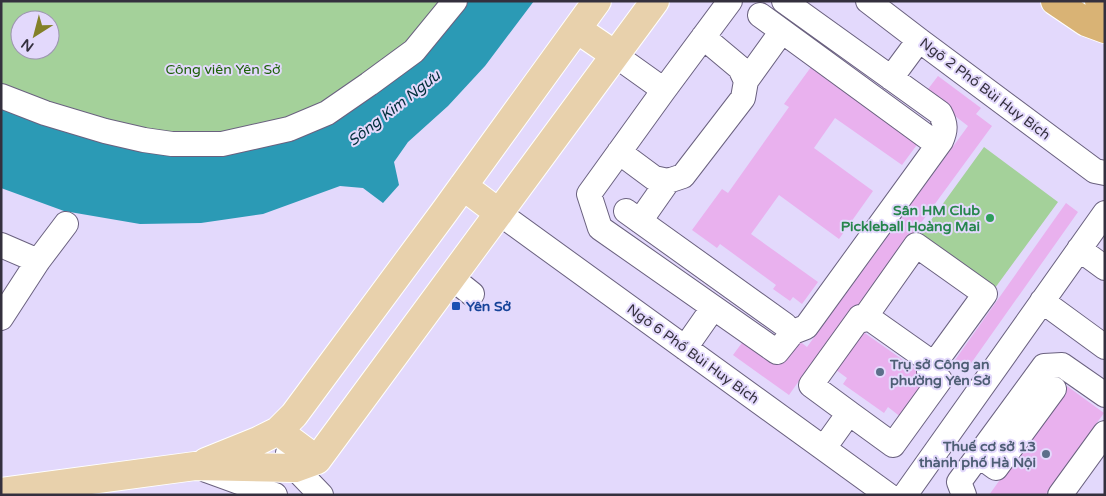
<svg xmlns="http://www.w3.org/2000/svg" width="1106" height="496" viewBox="0 0 1106 496" font-family="'Varela Round',sans-serif">
<rect width="100%" height="100%" fill="#e3d9fc"/>
<path fill="#a4d19a" fill-rule="evenodd" d="M1,1H445L419,36L350,88L296,117L237,137L143,135L1,89ZM20,20H50V50H20Z
M984,147L1058,202L995,288L921,234Z"/>
<path fill="#2b9ab5" d="M461,1H534L485,66L448,106L408,142L394,162L399,185L383,203L363,188L340,186L263,214L201,223L140,224L64,211L1,188V101L140,146L284,138Z"/>
<path fill="#e9b1ee" d="M811,67L919,142L902,165L835,118L814,148L873,191L839,239L779,195L751,234L818,282L802,304L793,297L790,301L773,289L776,285L720,244L717,248L692,230L722,189L728,193L789,107L784,104Z
M938,76L981,108L976,114L992,126L822,358L818,354L789,395L733,355L747,336L794,337L807,347L968,126L925,93Z
M1066,203L1078,212L967,369L955,360Z
M859,329L930,379L902,418L888,407L884,413L843,384L847,378L832,367Z
M1067,386L1104,413L1045,495H989Z"/>
<g fill="none" stroke-linecap="round" stroke-linejoin="round">
<defs>
<path id="minor" d="M730,1L664,90L589,194L600,228L777,352L793,332L806,327L941,141C946,130 946,124 940,113L784,1
M868,1L919,40L1095,171L1105,173
M760,15L938,145
M615,55L664,90
M891,78L919,40
M746,81L782,31
M1,96L45,113L105,131L144,140L172,144H222L289,129L327,113L369,84L414,51L455,1
M619,152L654,178L668,181L683,176L743,98L746,81L740,68L703,37
M626,211L785,325
M499,213L888,495
M640,221L668,181
M1,245L38,261
M1079,249L1105,268
M452,278L472,294
M1042,301L1105,347
M866,316L934,364
M1,318L38,261L66,224
M685,348L713,308
M824,448L849,413L893,445L940,380L929,371L985,294L916,245L863,320L860,317L811,385L849,413
M288,453L295,468L321,495
M978,455L996,468L1054,389L1036,377
M206,470L275,495
M905,495L1105,213
M964,495L959,482L1044,366L1062,365L1105,395
M1060,495L1105,433"/>
<path id="major" d="M577,29L615,55
M463,186L499,213
M278,431L317,460
M206,462L258,441L278,431L294,415L445,211L597,1
M1,492L195,466L295,468L317,460L655,1"/>
<path id="highway" d="M1055,1L1086,22L1105,29
M1099,1L1105,5"/>
</defs>
<use href="#minor" stroke="#6a617f" stroke-width="26"/>
<use href="#major" stroke="#fff" stroke-width="30"/>
<use href="#highway" stroke="#fff" stroke-width="30"/>
<use href="#minor" stroke="#fff" stroke-width="24"/>
<use href="#major" stroke="#e8d1ac" stroke-width="28"/>
<use href="#highway" stroke="#d9b375" stroke-width="28"/>
</g>
<circle fill="#2e9e5b" stroke="#e3d9fc" stroke-width="2" cx="990" cy="218" r="5"/>
<rect fill="#1a4fb4" stroke="#e3d9fc" stroke-width="2" x="451" y="301" width="10" height="10" rx="2.5"/>
<g fill="#5c6f8a" stroke="#e3d9fc" stroke-width="2">
<circle cx="880" cy="372" r="5"/>
<circle cx="1046" cy="454" r="5"/>
</g>
<g text-anchor="middle" dominant-baseline="central" stroke-width="4" stroke-linejoin="round" paint-order="stroke">
<g font-size="14" fill="#1e610a" stroke="#e3d9fc">
<text x="223" y="69">Công viên Yên Sở</text>
</g>
<g font-size="14" fill="#34303e" stroke="#e3d9fc">
<text transform="translate(985 89) rotate(37)">Ngõ 2 Phố Bùi Huy Bích</text>
<text transform="translate(693 354) rotate(36)">Ngõ 6 Phố Bùi Huy Bích</text>
</g>
<g font-size="14" font-weight="bold" fill="#27864d" stroke="#e3d9fc" text-anchor="end">
<text x="980" y="210">Sân HM Club<tspan x="980" dy="16">Pickleball Hoàng Mai</tspan></text>
</g>
<g font-size="14" font-weight="bold" fill="#164399" stroke="#e3d9fc" text-anchor="start">
<text x="466" y="306">Yên Sở</text>
</g>
<g font-size="14" font-weight="bold" fill="#4e5e75" stroke="#e3d9fc" text-anchor="start">
<text x="890" y="364">Trụ sở Công an<tspan x="890" dy="16">phường Yên Sở</tspan></text>
<text x="1036" y="446" text-anchor="end">Thuế cơ sở 13<tspan x="1036" dy="16">thành phố Hà Nội</tspan></text>
</g>
<g font-size="15" font-style="italic" fill="#002f3b" stroke="#e3d9fc">
<text transform="translate(394 108) rotate(-38)">Sông Kim Ngưu</text>
</g>
</g>
<rect width="1106" height="496" fill="none" stroke="#34303e" stroke-width="5"/>
<g transform="translate(35 35) rotate(216)"><circle r="24" fill="#e3d9fc" stroke="#9d95b0"/>
<path d="M0-4L9 19L0 12L-9 19Z" fill="#838028"/>
<text y="-8" font-size="14" font-weight="bold" text-anchor="middle" fill="#34303e">N</text>
</g>
</svg>
